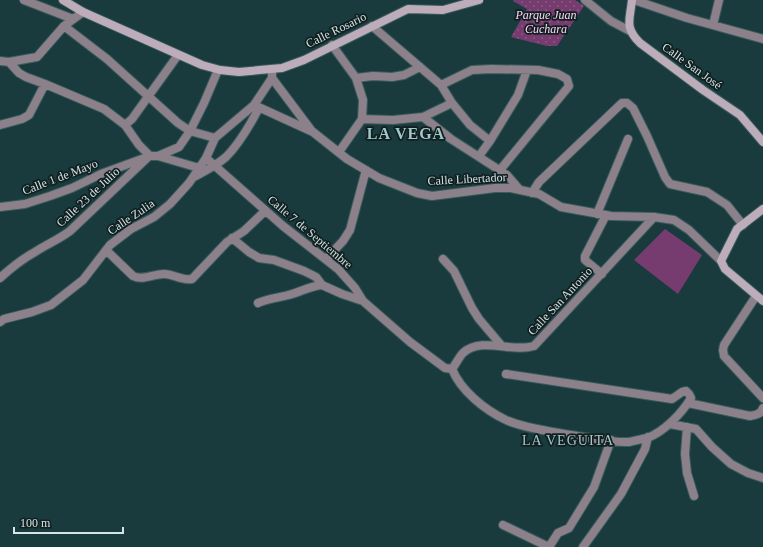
<svg xmlns="http://www.w3.org/2000/svg" width="763" height="547" viewBox="0 0 763 547" font-family="Georgia,serif">
<defs>
<pattern id="grass-dots" width="8" height="8" patternUnits="userSpaceOnUse"><rect width="8" height="8" fill="#763c6f"/><path d="M2 2h.1M6 6h.1" fill="none" stroke="#895884" stroke-width="1.8" stroke-linecap="round"/></pattern>
</defs>
<rect width="100%" height="100%" fill="#193b3d"/>
<path fill="url(#grass-dots)" d="M514,0H575L584,6L557,46H547L511,37L527,9L513,1Z"/>
<path fill="#763c6f" d="M665,229L702,255L678,294L634,260Z"/>
<g fill="none" stroke-linecap="round" stroke-linejoin="round">
<defs>
<path id="street" d="M24,0L73,19
M585,0L611,21L630,31
M634,0L687,18L763,39
M713,25L719,0
M64,26L107,59L178,123L190,131L215,138
M372,26L441,85L452,103L470,125L490,141
M332,45L356,78L363,100L362,119
M0,61L9,62L37,57L64,26L83,12
M9,62L19,73L26,77L45,84L104,109L125,125L139,145L150,156
M272,78L311,130
M356,78L373,76L392,77L404,75L420,67
M441,85L472,70L491,69L538,70L558,74L567,79L569,86L500,170
M254,105L313,132L347,159L379,178L417,193L432,196L495,188H511L539,194L561,207L611,216L654,217L674,220L689,230L721,261
M423,117L451,139L507,175L520,190
M0,125L22,119L29,115L45,84
M125,125L132,119L178,55
M339,152L362,119L393,120L423,117L452,103
M158,156L179,147L190,131L204,103L218,70
M479,156L490,141L518,95L527,70
M206,158L283,226L338,269L355,288L363,301L410,342L445,368L452,369
M194,177C205,171 217,165 226,157C240,143 250,125 259,108
M532,193L539,182L622,103H627L633,108L647,136L665,177L670,184L707,192L727,205L743,225
M0,207L25,204L50,196L72,188L101,174L150,156H158L199,168
M597,214L628,139
M232,238L249,252L259,258L274,260L304,271L316,277L322,285L342,294L363,301
M106,250L133,276C143,281 153,274 164,274C174,274 182,281 192,279L227,242L244,231L265,211
M326,259L343,241L350,230L366,170
M443,259L454,271L472,308L479,319L501,345
M602,274L585,260V256L606,215
M0,278C11,268 22,259 35,252C47,244 58,240 70,231L148,157
M756,296L724,345L723,350L724,356L763,398
M258,303C269,298 280,298 292,294C302,291 311,286 322,285
M0,322L4,319L32,312L51,305L83,280L110,245L131,229L154,217L170,204L189,183L206,158L215,138L254,105L272,78V69
M452,369C461,391 485,410 506,420C526,429 556,432 577,436C593,438 613,443 629,442C634,441 641,439 647,438C664,432 682,413 691,398L689,394L686,391L682,392L672,399L506,374
M452,369C456,364 459,357 463,353C482,336 512,353 534,346L654,217
M688,403L750,416C756,415 761,414 763,408
M670,424L696,429L712,447L731,464L748,473L763,478
M687,427L685,454L687,473L694,496
M503,525L549,547
M549,547L558,533L569,528L594,487L611,440
M583,547L621,494L645,449L648,437"/>
<path id="secondary" d="M63,0L83,12L202,65L220,70L239,72L282,68L304,60L408,9L443,10L479,0
M632,0C630,20 624,27 640,43L703,90L740,115L763,142
M763,209L737,229L721,261L725,269L763,301"/>
</defs>
<use href="#street" stroke="#3a5a5b" stroke-width="10"/>
<use href="#secondary" stroke="#3a5a5b" stroke-width="10"/>
<use href="#street" stroke="#8c818a" stroke-width="8"/>
<use href="#secondary" stroke="#bdacba" stroke-width="8"/>
</g>
<g text-anchor="middle" dominant-baseline="central" stroke-width="3.5" stroke-linejoin="round" paint-order="stroke">
<g font-size="12" font-style="italic" fill="#fed6f7" stroke="#111f20">
<text x="546" y="15">Parque Juan<tspan x="546" dy="14">Cuchara</tspan></text>
</g>
<g font-size="12" fill="#d3e5e6" stroke="#111f20">
<text transform="translate(336 30) rotate(-26)">Calle Rosario</text>
<text transform="translate(692 66) rotate(36)">Calle San José</text>
<text transform="translate(60 177) rotate(-21)">Calle 1 de Mayo</text>
<text transform="translate(467 179) rotate(-3)">Calle Libertador</text>
<text transform="translate(88 197) rotate(-43)">Calle 23 de Julio</text>
<text transform="translate(131 217) rotate(-34)">Calle Zulia</text>
<text transform="translate(310 232) rotate(40)">Calle 7 de Septiembre</text>
<text transform="translate(560 301) rotate(-47)">Calle San Antonio</text>
</g>
<g font-size="14" letter-spacing="1" fill="#a2c7c9" stroke="#111f20">
<text x="568" y="440">LA VEGUITA</text>
</g>
<g font-size="16" font-weight="bold" letter-spacing="1" fill="#a2c7c9" stroke="#111f20">
<text x="406" y="133">LA VEGA</text>
</g>
</g>
<path d="M14 527v6h109v-6" fill="none" stroke="#d3e5e6" stroke-width="2"/>
<text x="20" y="527" font-size="12" fill="#d3e5e6" stroke="#111f20" stroke-width="3" paint-order="stroke">100 m</text>
</svg>
